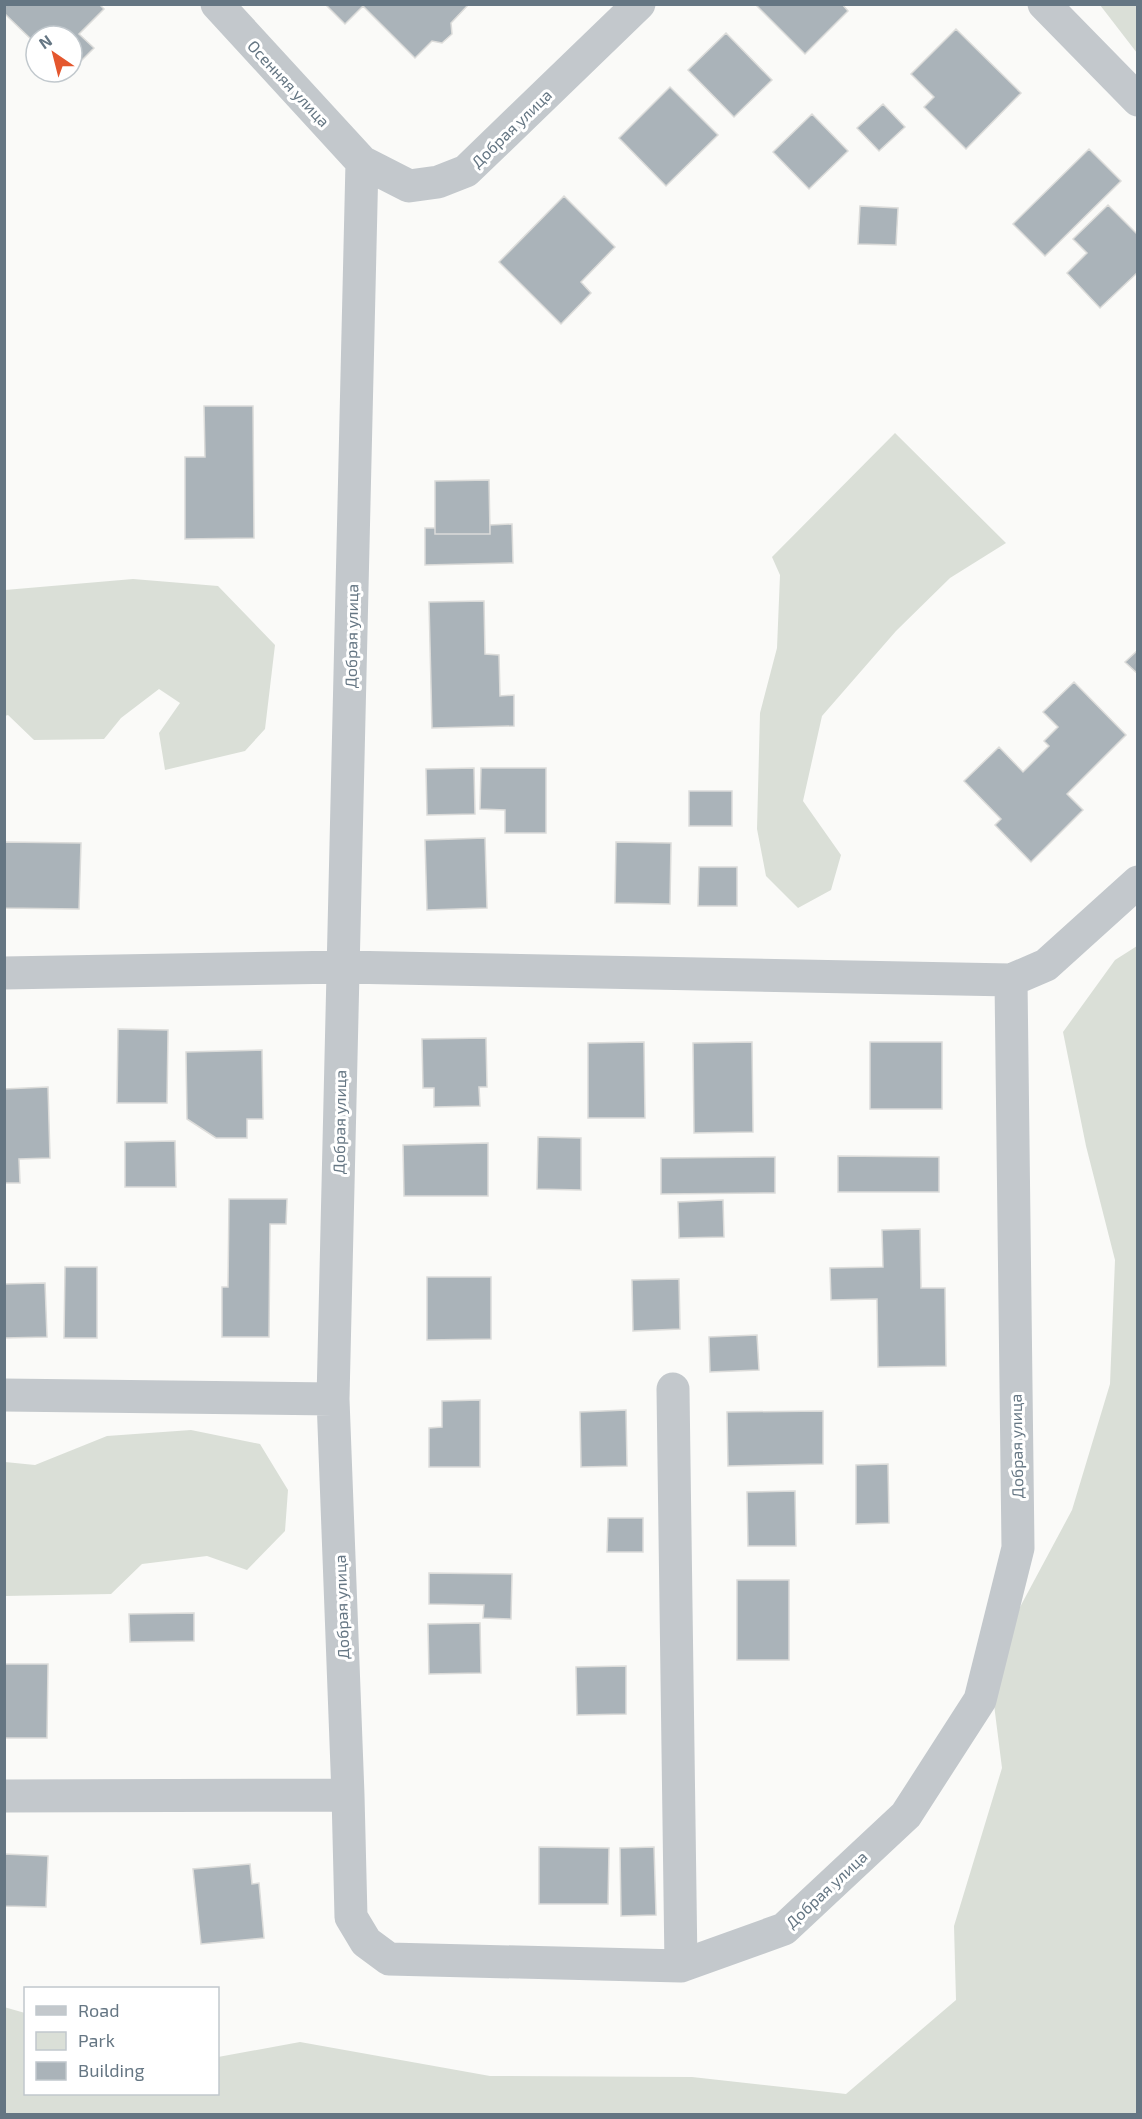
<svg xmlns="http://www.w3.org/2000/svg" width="1142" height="2119" viewBox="0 0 1142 2119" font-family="'Exo 2',sans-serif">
<rect width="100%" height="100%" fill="#fafaf8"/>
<path fill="#dadfd7" d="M1100,5H1137V53Z
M895,433L1006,543L950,578L896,631L822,716L803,801L841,855L831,890L798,908L766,876L757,829L760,713L777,648L780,575L772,557Z
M133,579L218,586L275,645L265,729L245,751L165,770L159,733L180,703L159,689L121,718L104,739L34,740L8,715L5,716V590Z
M1137,946V2114H5L4,2007L25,2013L26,2094H218V2057L300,2042L490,2076L692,2077L846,2094L956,2000L954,1926L1002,1768L989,1665L1072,1510L1110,1384L1115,1260L1086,1146L1063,1032L1115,960Z
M191,1430L260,1444L288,1490L285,1531L247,1570L207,1556L142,1564L111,1594L5,1596V1462L35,1465L107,1436Z"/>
<path fill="#aab3b9" stroke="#dcdcda" stroke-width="1.5" d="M4,4H99L104,9L79,34L94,48L72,70V36H36V44L4,13Z
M325,4H469L451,23L452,34L442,43L432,41L415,58L363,6L345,24Z
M755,4H842L848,11L805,54Z
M956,29L1021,93L966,149L924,107L934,97L911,74Z
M726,33L772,80L734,117L688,70Z
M670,87L718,135L666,186L619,138Z
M883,104L905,127L879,151L857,128Z
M812,114L848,151L809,189L773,152Z
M1089,149L1121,181L1045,256L1013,224Z
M564,196L615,247L581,282L591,293L561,324L499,262Z
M1108,205L1138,235V272L1100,308L1067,273L1087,253L1073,239Z
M860,206L898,208L896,245L858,244Z
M204,406H253L254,538L185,539V457H205Z
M489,480L490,534H435V481Z
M512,524L513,563L425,565V528H435V534H490V525Z
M484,601L485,654L499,655L500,696L514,695V726L432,728L429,602Z
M1138,650V674L1125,662Z
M1074,682L1126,735L1067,794L1083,810L1031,862L995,825L1001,819L964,781L999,747L1023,772L1049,746L1044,741L1058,727L1043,712Z
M474,768L475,814L427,815L426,769Z
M481,768H546V833H505V810L480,809Z
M689,791H732V826H689Z
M485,838L487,908L427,910L425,840Z
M4,842L81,843L79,909L4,908Z
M616,842L671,843L670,904L615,903Z
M699,867H737V906H698Z
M118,1029L168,1030L167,1103H117Z
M486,1038L487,1087H479L480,1106L434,1107V1088H423L422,1039Z
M644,1042L645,1118H588V1043Z
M752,1042L753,1132L694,1133L693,1043Z
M870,1042H942V1109H870Z
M262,1050L263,1119H247V1138H216L187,1119L186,1052Z
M48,1087L50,1158L19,1159L20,1183H4V1089Z
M538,1137L581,1138V1190L537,1189Z
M175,1141L176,1187H125V1142Z
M488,1143V1196H404L403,1145Z
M838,1156L939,1157V1192H838Z
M775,1157V1193L661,1194V1158Z
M229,1199H287L286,1224H270L269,1337H222V1287H228Z
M723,1200L724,1237L679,1238L678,1202Z
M920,1229L921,1288H945L946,1366L878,1367L877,1299L831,1300L830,1268L883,1267L882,1230Z
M65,1267H97V1338H64Z
M427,1277H491V1339L427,1340Z
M679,1279L680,1329L633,1331L632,1280Z
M45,1283L47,1337L4,1338V1284Z
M757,1335L759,1370L710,1372L709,1337Z
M480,1400V1467H429V1428L442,1427V1401Z
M626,1410L627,1466L581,1467L580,1412Z
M823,1411V1464L728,1466L727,1412Z
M888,1464L889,1523L856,1524V1465Z
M795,1491L796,1546H748L747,1492Z
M608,1518H643V1552H607Z
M429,1573L512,1574L511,1619L483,1618L484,1605L429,1604Z
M737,1580H789V1660H737Z
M194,1613V1641L130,1642L129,1614Z
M480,1623L481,1673L429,1674L428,1624Z
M4,1664H48L47,1738H4Z
M626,1666V1714L577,1715L576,1667Z
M539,1847L609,1848L608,1904H539Z
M654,1847L656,1915L621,1916L620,1848Z
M4,1854L48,1856L46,1907L4,1906Z
M250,1864L252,1884L259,1883L264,1938L201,1944L193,1869Z"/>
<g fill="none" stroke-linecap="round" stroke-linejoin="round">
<path stroke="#c3c8cc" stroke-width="33" d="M217,4L362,162L409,186L438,182L466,171L639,4
M1044,4L1138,100
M362,162L333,1399L348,1795L351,1917L366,1942L389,1959L681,1966L784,1929L906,1815L980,1700L1018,1548L1011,980
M4,973L343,967L1011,980L1046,965L1138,882
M673,1389L681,1966
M4,1395L333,1399
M4,1796L348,1795"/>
</g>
<g text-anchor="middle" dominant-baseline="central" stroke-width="6" stroke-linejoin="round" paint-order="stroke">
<g font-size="16" fill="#657683" stroke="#fff">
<text transform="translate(289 83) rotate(47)">Осенняя улица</text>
<text transform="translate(511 128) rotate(-44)">Добрая улица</text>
<text transform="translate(351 636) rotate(-89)">Добрая улица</text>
<text transform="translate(339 1122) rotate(-89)">Добрая улица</text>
<text transform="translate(1016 1446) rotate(-91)">Добрая улица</text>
<text transform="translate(341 1607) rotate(-92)">Добрая улица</text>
<text transform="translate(826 1889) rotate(-43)">Добрая улица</text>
</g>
</g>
<rect width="1142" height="2119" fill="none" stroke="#657683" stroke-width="12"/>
<rect x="24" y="1987" width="195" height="108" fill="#ffffff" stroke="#c1c8cd" stroke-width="1.5"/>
<rect x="36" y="2006" width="30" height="9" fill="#c3c8cc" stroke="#c1c8cd" stroke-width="1.5"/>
<text x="78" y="2017" font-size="18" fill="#657683">Road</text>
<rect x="36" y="2032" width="30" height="18" fill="#dadfd7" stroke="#c1c8cd" stroke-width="1.5"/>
<text x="78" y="2047" font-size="18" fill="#657683">Park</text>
<rect x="36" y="2062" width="30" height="18" fill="#aab3b9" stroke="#c1c8cd" stroke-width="1.5"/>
<text x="78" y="2077" font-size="18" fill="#657683">Building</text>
<g transform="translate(54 54) rotate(325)"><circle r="28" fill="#ffffff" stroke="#c1c8cd" stroke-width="1.5"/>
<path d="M0-4.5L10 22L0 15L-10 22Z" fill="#e4572e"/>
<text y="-9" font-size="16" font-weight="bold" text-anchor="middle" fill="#657683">N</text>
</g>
</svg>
